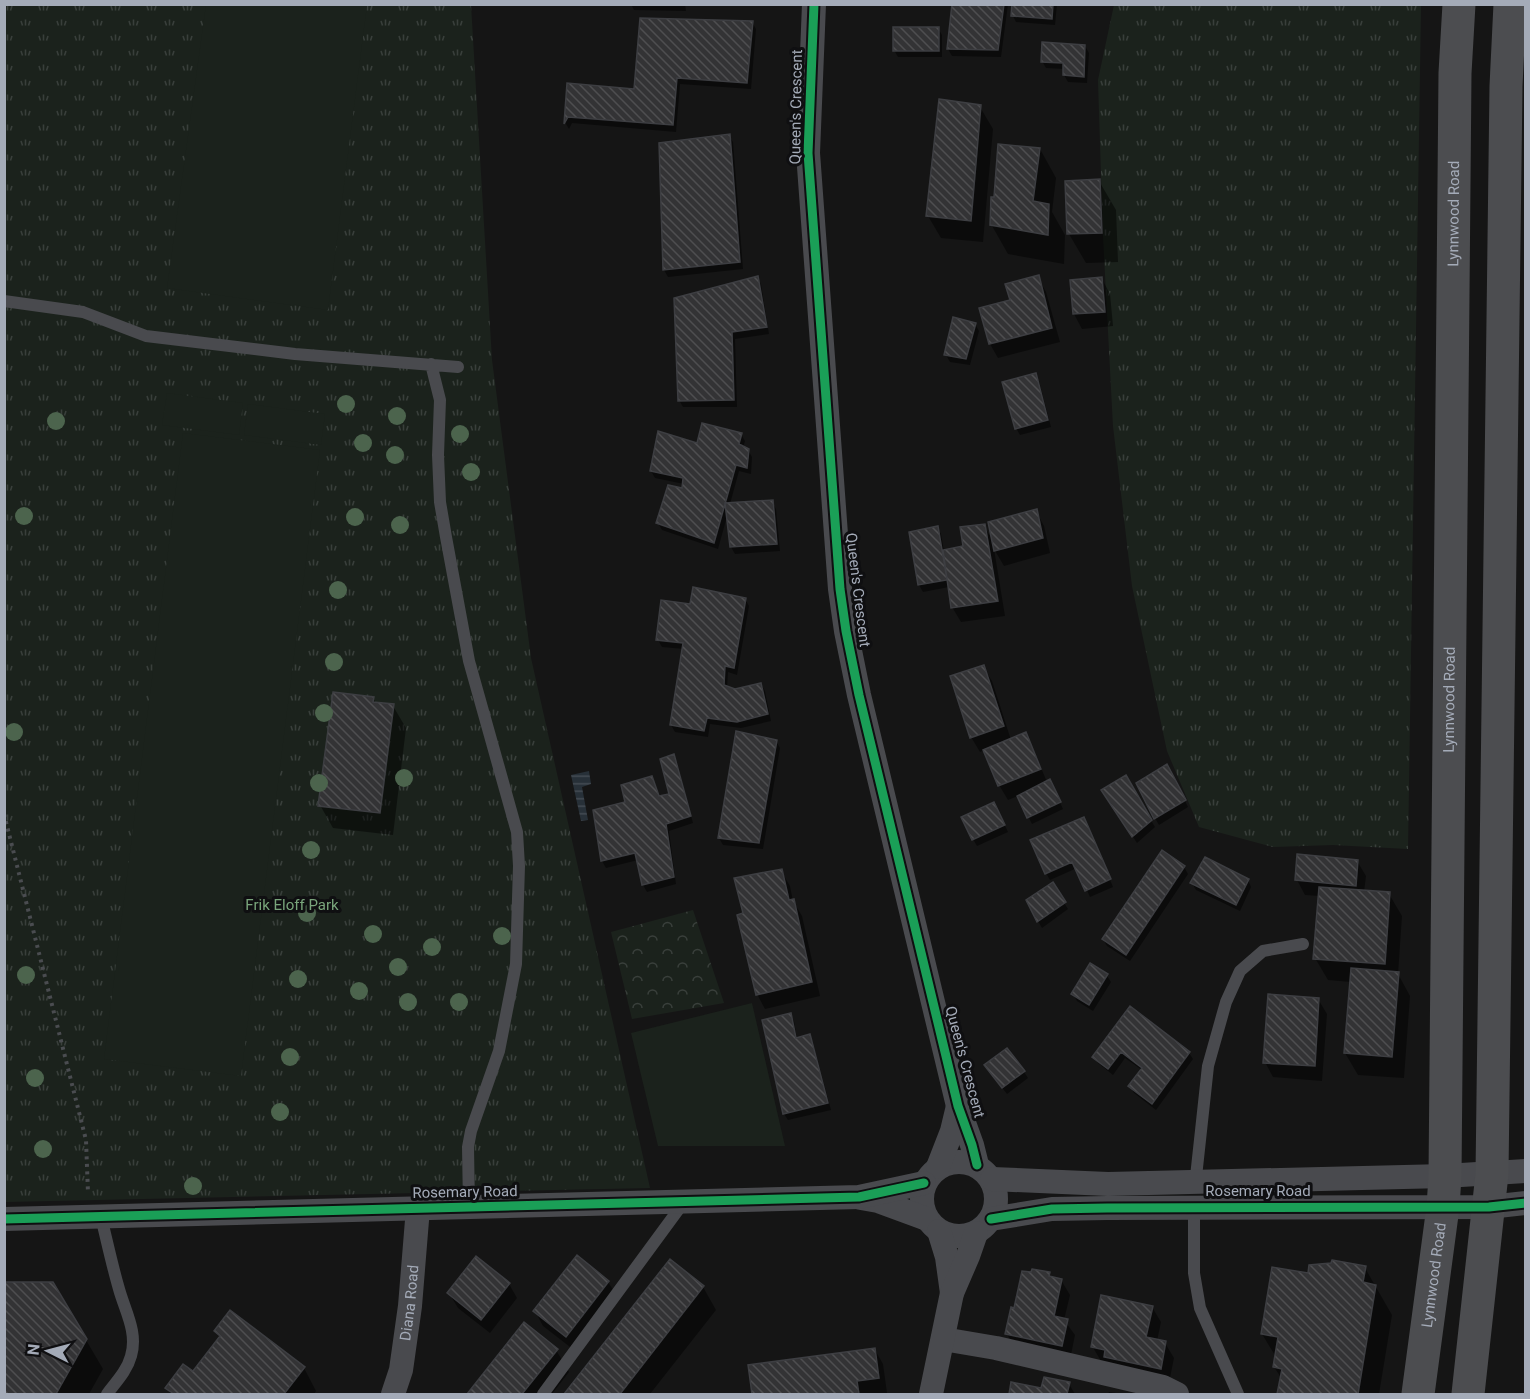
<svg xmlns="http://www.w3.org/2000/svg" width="1530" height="1399" viewBox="0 0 1530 1399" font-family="Roboto,sans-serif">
<defs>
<pattern id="grass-tufts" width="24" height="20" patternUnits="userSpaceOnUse" patternTransform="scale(1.5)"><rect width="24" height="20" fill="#1b221c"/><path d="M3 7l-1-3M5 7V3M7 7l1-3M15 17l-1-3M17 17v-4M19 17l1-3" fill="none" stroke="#393f3b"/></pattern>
<pattern id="forest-crowns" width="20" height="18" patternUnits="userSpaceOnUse" patternTransform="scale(1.5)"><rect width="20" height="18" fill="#1b221c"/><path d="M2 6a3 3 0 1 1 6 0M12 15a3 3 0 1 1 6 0" fill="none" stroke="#393f3b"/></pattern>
<pattern id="water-rules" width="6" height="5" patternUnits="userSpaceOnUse" patternTransform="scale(1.5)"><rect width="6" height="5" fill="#273038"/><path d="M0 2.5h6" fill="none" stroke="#434b53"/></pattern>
<pattern id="building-back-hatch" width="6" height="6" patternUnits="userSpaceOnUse" patternTransform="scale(1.5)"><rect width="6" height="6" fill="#333335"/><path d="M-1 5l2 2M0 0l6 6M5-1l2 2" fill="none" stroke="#4e4e50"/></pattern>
</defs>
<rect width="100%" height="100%" fill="#151515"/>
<path fill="url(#grass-tufts)" d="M4,5H471L492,360L531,658L650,1188L5,1202Z
M1114,5H1421L1408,849L1333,845L1273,847L1199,827L1167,751L1132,586L1113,426L1103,236L1098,80Z"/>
<path fill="url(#forest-crowns)" d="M693,910L724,1003L632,1019L611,932Z"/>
<path fill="#1b221c" d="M206,5H367L328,310L167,288Z
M167,393L243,403L239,435L162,425Z
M248,404L325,414L321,445L244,435Z
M183,433L320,450L241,1076L104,1059Z
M752,1003L785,1146H658L631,1033Z"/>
<path fill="url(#water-rules)" d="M589,771L591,784L582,787L588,820L581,821L571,775Z"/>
<path fill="#0007" d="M631,4H685L686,11L634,10Z
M954,4H1008L1001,57L952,56L948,49Z
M1013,4H1057L1055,25L1016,22L1013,16Z
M752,22L756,29L751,89L680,84L676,132L572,123L569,129L566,124L568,85L635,91Z
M938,28L942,35V57H898L894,50Z
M1085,46L1089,53L1087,83L1068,82L1064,75V69L1046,68L1042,61Z
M980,107L993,129L983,242L941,238L928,216Z
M729,136L733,142L743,269L668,277L664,270L660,144Z
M1040,149L1056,178L1052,212L1065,235L1064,264L1008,254L991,224L996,199Z
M1099,181L1116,210L1118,262L1086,263L1069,234Z
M757,277L761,284L769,334L735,339L737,407H683L679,400Z
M1038,277L1046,292L1060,342L998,358L990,344L1011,301Z
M1102,279L1110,294L1113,326L1082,329L1074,314Z
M975,324L979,331L970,365L950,362L946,355Z
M1035,375L1039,381L1051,427L1020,435L1016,428Z
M741,434L745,441L743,448L748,450L752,457L751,474L739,471L730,504L772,502L776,509L780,551L735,554L731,547L728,513L718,549L662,530L658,523L684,490V484L655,478L651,471L698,445Z
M1036,511L1044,526L1050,553L1004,566L994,549L1005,616L961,622L952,607L949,587L923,592L919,585L911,533L937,527L941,534L944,551L965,547L984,526L993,541Z
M745,599L749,606L737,675L728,672L727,688L735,691L761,684L765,691L771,721L741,728L710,724L708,737L675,732L671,725L684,649L662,647L658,640L691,605Z
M983,667L992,681L1011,740L1025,734L1033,749L1047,782L1053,788L1063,809L1032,824L1018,796L1008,800L999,785L985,750L980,752L971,737Z
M373,698L376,703L393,706L406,728L393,835L333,828L320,805Z
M776,741L780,748L763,849L723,845L719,838Z
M673,755L677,762L693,823L669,831L676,884L647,892L643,885L638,860L606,868L602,861L594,811L626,803L652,778L660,798L671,795Z
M1171,772L1188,807L1159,825L1155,818Z
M1125,777L1155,827L1137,843L1107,797Z
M998,811L1008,832L977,846L973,839Z
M1087,825L1113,887L1090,897L1077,868L1050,880L1046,873Z
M1357,861L1366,876L1364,892L1389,894L1402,916L1398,974L1410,996L1404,1078L1358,1075L1345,1053L1351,982L1328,980L1315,958L1320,896L1305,895L1297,880Z
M1184,867L1188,874L1130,961L1107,946L1103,939Z
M781,871L790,886L793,901L802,916L820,996L765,1009L757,994L745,915Z
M1248,880L1251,887L1240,911L1196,890L1192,883Z
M1052,884L1068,909L1042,928L1038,921Z
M1107,976L1111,982L1093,1011L1077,1001L1073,994Z
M1318,999L1327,1014L1322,1081L1273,1077L1265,1062Z
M1130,1008L1189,1053L1193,1059L1156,1110L1134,1093L1130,1087L1142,1070L1125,1058L1113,1075L1098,1063L1094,1057Z
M790,1014L794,1021L797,1039L809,1036L813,1043L831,1110L788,1120L784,1114L764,1021Z
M990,1072H1024L1028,1078L1007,1094Z
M670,1261L703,1287L716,1310L650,1394H566Z
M1365,1268L1392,1315L1379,1394H1279L1282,1379L1274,1367L1276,1357L1262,1334L1309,1275Z
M1049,1274L1051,1278L1061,1280L1070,1295L1064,1320L1075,1335L1070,1360L1015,1349L1007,1334L1015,1309Z
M608,1282L617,1296L574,1350L543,1326L535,1311Z
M4,1284L86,1340L103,1369L89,1394H4Z
M509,1284L517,1298L490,1333L458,1308L449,1293Z
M1152,1307L1161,1322L1157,1341L1165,1343L1174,1358L1169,1383L1101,1361L1092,1346Z
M524,1324L556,1350L569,1372L552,1394H469Z
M216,1331L304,1368L316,1391L314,1394H171L167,1388L193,1373L220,1338Z
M875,1350L883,1364L887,1393L872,1394H754L750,1366Z
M1012,1384L1043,1390L1069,1384L1075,1394H1010Z
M1109,1392L1123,1394H1108Z"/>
<path fill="url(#building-back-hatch)" stroke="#3d3e42" stroke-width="1.5" d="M952,4H1004L998,50L947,49Z
M1012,4H1053L1052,19L1011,16Z
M640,18L753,21L747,83L677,78L673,125L568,117L564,124L567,83L634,89Z
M893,27H939V51H893Z
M1042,42L1085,45L1084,77L1063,75V63L1041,62Z
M939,99L981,105L971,221L926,216Z
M730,134L740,262L663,270L659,143Z
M998,144L1040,148L1033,201L1049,204L1048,235L990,225L991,197H994Z
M1100,179L1102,233L1067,234L1065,181Z
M1039,275L1052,328L989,344L979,308L1010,300L1005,284Z
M758,276L767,327L732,332L734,400L678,401L674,298Z
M1102,277L1105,312L1073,314L1070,280Z
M953,317L976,323L966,359L944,355Z
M1036,373L1048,420L1015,429L1002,382Z
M702,423L742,433L739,444L749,449L747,468L736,465L714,543L656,523L668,485L682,488L683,478L650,471L658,431L697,443Z
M773,500L777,544L730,547L725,503Z
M1037,509L1043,538L994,551L988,522Z
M985,524L998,601L951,608L943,550L963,546L960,527Z
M938,526L947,580L918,585L909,532Z
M693,587L746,598L734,668L725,666L724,685L735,689L761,683L768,714L737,722L707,718L704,731L670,725L683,643L656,640L661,600L690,604Z
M984,665L1004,726L970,738L950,676Z
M333,692L374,697L373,702L394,704L380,813L318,806Z
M736,731L777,740L759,843L718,838Z
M1026,732L1041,769L998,786L983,750Z
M674,754L691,816L666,824L674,877L642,885L635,853L601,861L593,810L625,802L621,785L652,776L659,796L669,794L660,759Z
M1167,764L1186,800L1154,819L1136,783Z
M1126,775L1152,820L1132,837L1101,790Z
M1050,779L1061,802L1027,818L1017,796Z
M994,802L1005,825L972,840L961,817Z
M1084,817L1111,879L1085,891L1072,862L1045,874L1030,840Z
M1162,850L1185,866L1126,955L1102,939Z
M1297,854L1358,860L1356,886L1295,880Z
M1205,857L1249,879L1236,905L1190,883Z
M782,869L789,900L794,899L812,982L756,995L737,915L743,913L734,878Z
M1053,882L1066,902L1037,922L1026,900Z
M1319,887L1390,892L1385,964L1313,959Z
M1090,963L1108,974L1089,1005L1071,994Z
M1351,968L1399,972L1392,1057L1344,1053Z
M1268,994L1319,998L1315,1066L1263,1063Z
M1130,1006L1190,1052L1152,1104L1128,1086L1142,1068L1121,1052L1108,1069L1092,1057Z
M791,1013L796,1038L810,1034L828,1103L783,1114L762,1020Z
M1007,1048L1025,1071L1002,1088L984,1065Z
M577,1255L609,1281L566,1337L533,1311Z
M476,1256L510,1283L481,1320L447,1293Z
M670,1259L704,1286L620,1394H564Z
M1332,1260L1366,1266L1363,1282L1376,1285L1358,1394H1277L1282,1369L1273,1367L1278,1337L1261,1334L1272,1267L1308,1273L1309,1265L1331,1263Z
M1032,1269L1050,1272L1049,1276L1062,1279L1054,1316L1068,1319L1062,1346L1005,1334L1011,1307L1014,1308L1022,1271L1031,1272Z
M4,1282H53L87,1339L56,1394H4Z
M1101,1295L1153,1306L1146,1337L1166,1341L1161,1369L1104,1357L1105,1350L1091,1347Z
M230,1310L305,1367L284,1394H174L165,1388L183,1364L193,1371L220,1336L214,1331Z
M524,1322L558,1349L522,1394H467Z
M875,1348L879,1378L857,1381L859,1394H752L748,1365Z
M1044,1377L1070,1382L1067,1394H1009L1011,1382L1041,1388Z"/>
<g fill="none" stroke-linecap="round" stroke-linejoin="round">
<path stroke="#4a4c50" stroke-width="4" stroke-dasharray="3 4.5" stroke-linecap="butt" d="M4,814L86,1140L88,1193"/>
<path stroke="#494a4e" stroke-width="12" d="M4,301L83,312L146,336L295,354L458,367
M431,364L440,400L438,455L440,502L446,537L469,661L517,832L519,866L516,964L499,1051L471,1131L468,1147L469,1207
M1195,1186L1208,1066L1226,1002L1240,971L1263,951L1303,944
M1194,1203V1273L1200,1308L1238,1394
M101,1217C107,1241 112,1265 119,1289C125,1311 138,1332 131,1356C127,1371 116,1382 107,1394
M543,1394L684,1202"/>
<g stroke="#494a4e" stroke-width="24">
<path d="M814,4L808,153L840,589L846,631L859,695L958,1106L972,1145L977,1165"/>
<circle cx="959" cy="1199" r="37"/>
<path d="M938,1167L952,1131L958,1106"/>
<path d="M992,1179L1108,1184L1445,1176L1526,1171"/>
<path d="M861,1198L878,1201L927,1219"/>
<path d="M4,1219L859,1197L924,1183"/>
<path d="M991,1219L1052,1209L1107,1208L1489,1207L1526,1203"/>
<path d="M939,1231L947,1257L952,1293"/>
<path d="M943,1339L996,1348L1163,1387L1177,1394"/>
<path id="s1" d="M393,1394L401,1370L410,1306L418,1208"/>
<path d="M931,1394L952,1293L968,1256L976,1233"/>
</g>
<g stroke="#4c4d50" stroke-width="33">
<path id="s2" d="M1418,1394L1443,1207L1445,1176L1455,73L1459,4"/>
<path d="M1468,1394L1492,1174L1506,86L1510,4"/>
</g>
<defs>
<path id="cycleway" d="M814,4L808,153L840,589L846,631L859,695L958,1106L972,1145L977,1165
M4,1219L859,1197L924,1183
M991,1219L1052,1209L1107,1208L1489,1207L1526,1203"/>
</defs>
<use href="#cycleway" stroke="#0f0f11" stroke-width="13"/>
<use href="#cycleway" stroke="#1a9f57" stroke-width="9"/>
</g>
<g fill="#4c644d">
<circle cx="346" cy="404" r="9"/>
<circle cx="397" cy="416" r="9"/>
<circle cx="56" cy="421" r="9"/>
<circle cx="460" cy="434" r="9"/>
<circle cx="363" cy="443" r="9"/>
<circle cx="395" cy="455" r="9"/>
<circle cx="471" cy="472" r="9"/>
<circle cx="24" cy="516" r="9"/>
<circle cx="355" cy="517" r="9"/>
<circle cx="400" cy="525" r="9"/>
<circle cx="338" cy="590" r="9"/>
<circle cx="334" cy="662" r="9"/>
<circle cx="324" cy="713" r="9"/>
<circle cx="14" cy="732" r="9"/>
<circle cx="404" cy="778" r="9"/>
<circle cx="319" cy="783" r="9"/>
<circle cx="311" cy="850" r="9"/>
<circle cx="307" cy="913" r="9"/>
<circle cx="373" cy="934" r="9"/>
<circle cx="502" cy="936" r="9"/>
<circle cx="432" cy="947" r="9"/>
<circle cx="398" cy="967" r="9"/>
<circle cx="26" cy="975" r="9"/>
<circle cx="298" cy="979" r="9"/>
<circle cx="359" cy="991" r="9"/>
<circle cx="408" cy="1002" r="9"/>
<circle cx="459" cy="1002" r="9"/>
<circle cx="290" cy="1057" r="9"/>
<circle cx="35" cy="1078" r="9"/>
<circle cx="280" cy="1112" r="9"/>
<circle cx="43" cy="1149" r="9"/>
<circle cx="193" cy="1186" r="9"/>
</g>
<g text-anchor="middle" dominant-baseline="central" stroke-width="6" stroke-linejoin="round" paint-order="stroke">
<g font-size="15" fill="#a4abb8" stroke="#0f0f11">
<text transform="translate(796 107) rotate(-89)">Queen's Crescent</text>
<text stroke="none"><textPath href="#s2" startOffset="1182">Lynnwood Road</textPath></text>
<text transform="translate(858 590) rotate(83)">Queen's Crescent</text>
<text stroke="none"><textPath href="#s2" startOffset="696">Lynnwood Road</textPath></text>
<text transform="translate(965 1062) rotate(75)">Queen's Crescent</text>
<text x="1258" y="1191">Rosemary Road</text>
<text transform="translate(465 1192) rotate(-1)">Rosemary Road</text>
<text stroke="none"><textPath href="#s2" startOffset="120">Lynnwood Road</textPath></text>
<text stroke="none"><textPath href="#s1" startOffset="93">Diana Road</textPath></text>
</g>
<g font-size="15" fill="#79a57b" stroke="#0f0f11">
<text x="292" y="905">Frik Eloff Park</text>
</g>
</g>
<rect width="1530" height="1399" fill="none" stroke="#a4abb8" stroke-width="12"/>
<g transform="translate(48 1351) rotate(276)" stroke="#0f0f11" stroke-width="4.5" paint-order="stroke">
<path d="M0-4.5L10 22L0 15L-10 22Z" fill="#a4abb8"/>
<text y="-9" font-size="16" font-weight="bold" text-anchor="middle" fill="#a4abb8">N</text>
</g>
</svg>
